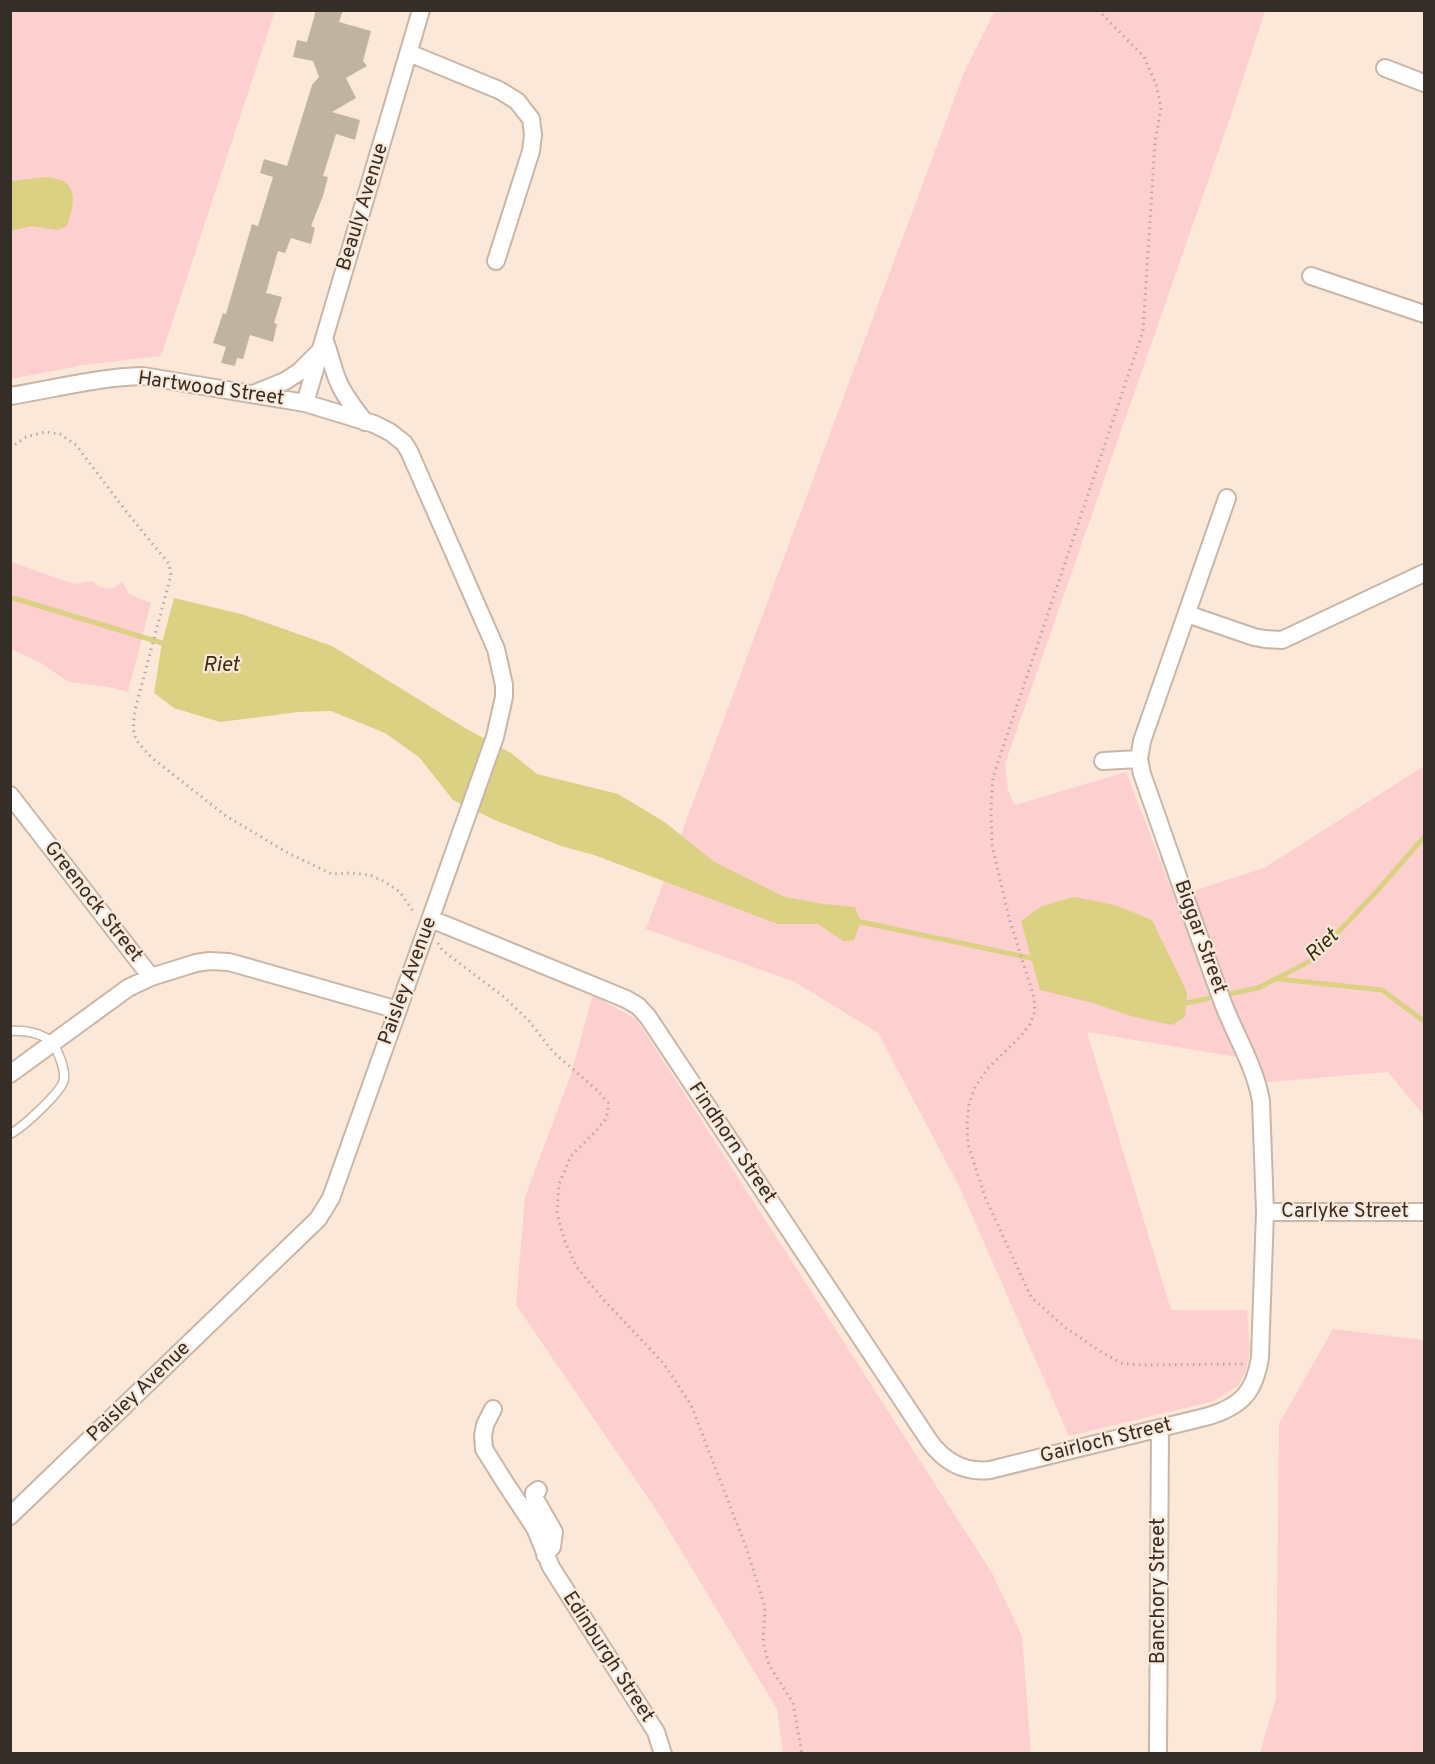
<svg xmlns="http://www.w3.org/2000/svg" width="1435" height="1764" viewBox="0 0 1435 1764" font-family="Overpass,sans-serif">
<rect width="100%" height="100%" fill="#fce8d8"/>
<path fill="#fecfcf" d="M11,11H275L161,356L84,365L11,379Z
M995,11H1265L1231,115L1005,764L1008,791L1015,805L1126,772L1236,1057L1087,1032L1171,1310H1247L1250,1350L1246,1371L1238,1386L1214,1401L1069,1436L960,1188L878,1033L795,982L646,929L965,70Z
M11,562L74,584L91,581C104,589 110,592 123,582L129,594L151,603L128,692L108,687L68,682L41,663L11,649Z
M1424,766V1116L1388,1072L1258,1083L1184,894L1264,868Z
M593,995L637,1020L992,1573L1022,1636L1031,1753H783L777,1709L659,1514L516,1305L525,1197L570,1077Z
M1333,1329L1424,1340V1753H1260L1276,1698L1279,1424Z"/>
<path fill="#dbd183" d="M46,177C52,178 61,179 65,182C79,193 71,213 67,226L58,230L32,226L11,231V181Z
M174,598L241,614L332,646L465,728L511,753L537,774L618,794L666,823L713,861L785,897L824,904L855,907L861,922L854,940L843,941L818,924H778L594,855L561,846L497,821L453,800L419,757L385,733L331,711L298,712L220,722L174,708L154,693L162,643Z
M1074,897L1115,905L1152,920L1187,992L1185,1017L1172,1025L1134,1017L1093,1003L1040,990L1021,921L1042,906Z"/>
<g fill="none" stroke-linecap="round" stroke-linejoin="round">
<path stroke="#dbd183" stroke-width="5" d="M10,597L162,643
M861,922L1031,958
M1278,979L1382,990L1424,1021
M1186,1003L1258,988L1312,960L1377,891L1424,837"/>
</g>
<path fill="#c0b4a1" d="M316,10H343L339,22L371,31L363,61L367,66L346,78L356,98L332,112L360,120L355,140L336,134L323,176L328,177L323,196L311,226L315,228L311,244L291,238L285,253L278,251L266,293L282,297L274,323L277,324L273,342L250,335L243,359L237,358L235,366L221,363L226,347L213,343L223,313L226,314L252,224L258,226L273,177L260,173L264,159L287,166L312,85L319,77L313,61L293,57L297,40L307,42Z"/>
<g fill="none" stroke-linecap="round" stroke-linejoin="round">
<defs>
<path id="service" d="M10,1031C28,1030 39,1033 53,1042C58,1053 65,1067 64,1079C63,1091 22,1128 10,1134"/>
<path id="minor" d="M409,53L499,90L517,101L531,119L533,135L531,151L496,261
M1385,68L1424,83
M1311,276L1424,314
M324,339C330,353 332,367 338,381C344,396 355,409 365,422
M253,394L285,381L299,372L319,352
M10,396C54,389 98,377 143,376L305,403L374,424L390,432L404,443L409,451L496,649L504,685V697L495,737L331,1198L318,1219L10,1516
M305,403L421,10
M1187,614L1254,637L1265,639L1282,640L1424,573
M1103,761L1139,759
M10,795L151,977
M431,919L626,999L638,1006L648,1017L930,1442C945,1462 964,1473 990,1470L1209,1416C1242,1406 1255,1391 1260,1357L1265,1212L1261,1101C1255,1066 1235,1035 1223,1003C1195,927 1169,850 1142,774L1139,759L1142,741L1227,498
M10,1074L128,988L151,977L196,963L209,961L229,962L398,1010
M1265,1212H1424
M493,1409L485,1425L483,1436L484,1449L504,1481L535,1528L551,1567L656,1732L663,1754
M538,1490L534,1493V1497L554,1532L552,1547L545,1555
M1158,1754L1160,1428"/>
</defs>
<use href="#service" stroke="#c9b6a7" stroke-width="11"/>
<use href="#minor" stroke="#c9b6a7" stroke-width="20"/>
<path stroke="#b9a99c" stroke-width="3" stroke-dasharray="1.5 4.5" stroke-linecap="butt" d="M1098,10L1144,57L1156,84L1161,108L1155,142L1143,331L993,777L991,807L992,845L1009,918L1034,997L1035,1011L1030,1024L1020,1037L987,1069L974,1089L969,1105L967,1124L968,1144L985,1197L1031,1297L1066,1328L1103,1353L1121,1363L1137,1365L1243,1364
M10,448L26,437L45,432L60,434L76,445L125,510L169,564L171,575L136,706C131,735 132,737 152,758L226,816L288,853L332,874L351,873L370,875L385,882L400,892L415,914
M438,943L442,950L504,997L529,1021L554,1053L597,1090L608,1103V1112L605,1120L596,1131L571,1156L559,1184L557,1213L564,1239L576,1266L602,1298L664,1364L691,1405L746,1547L765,1607L763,1642L769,1665L793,1703L802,1754"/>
<use href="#service" stroke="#fff" stroke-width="8"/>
<use href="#minor" stroke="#fff" stroke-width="16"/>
</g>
<g text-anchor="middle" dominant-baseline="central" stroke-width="4.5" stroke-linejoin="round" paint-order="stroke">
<g font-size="20" fill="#352d27" stroke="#fce8d8">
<text transform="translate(363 207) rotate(-73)">Beauly Avenue</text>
<text transform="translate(211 389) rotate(8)">Hartwood Street</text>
<text transform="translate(93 902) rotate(52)">Greenock Street</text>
<text transform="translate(1200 937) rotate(70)">Biggar Street</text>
<text transform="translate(408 981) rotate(-70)">Paisley Avenue</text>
<text transform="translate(732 1143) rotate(56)">Findhorn Street</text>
<text x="1345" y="1212">Carlyke Street</text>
<text transform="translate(139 1392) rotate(-44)">Paisley Avenue</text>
<text transform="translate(1106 1441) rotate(-14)">Gairloch Street</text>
<text transform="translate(1159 1591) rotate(-90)">Banchory Street</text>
<text transform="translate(608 1657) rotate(57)">Edinburgh Street</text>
</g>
<g font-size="21" font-style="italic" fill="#35300d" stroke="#fce8d8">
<text x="221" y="665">Riet</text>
<text transform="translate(1322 946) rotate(-43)">Riet</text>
</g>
</g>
<rect width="1435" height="1764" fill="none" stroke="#352d27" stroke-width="24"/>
</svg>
